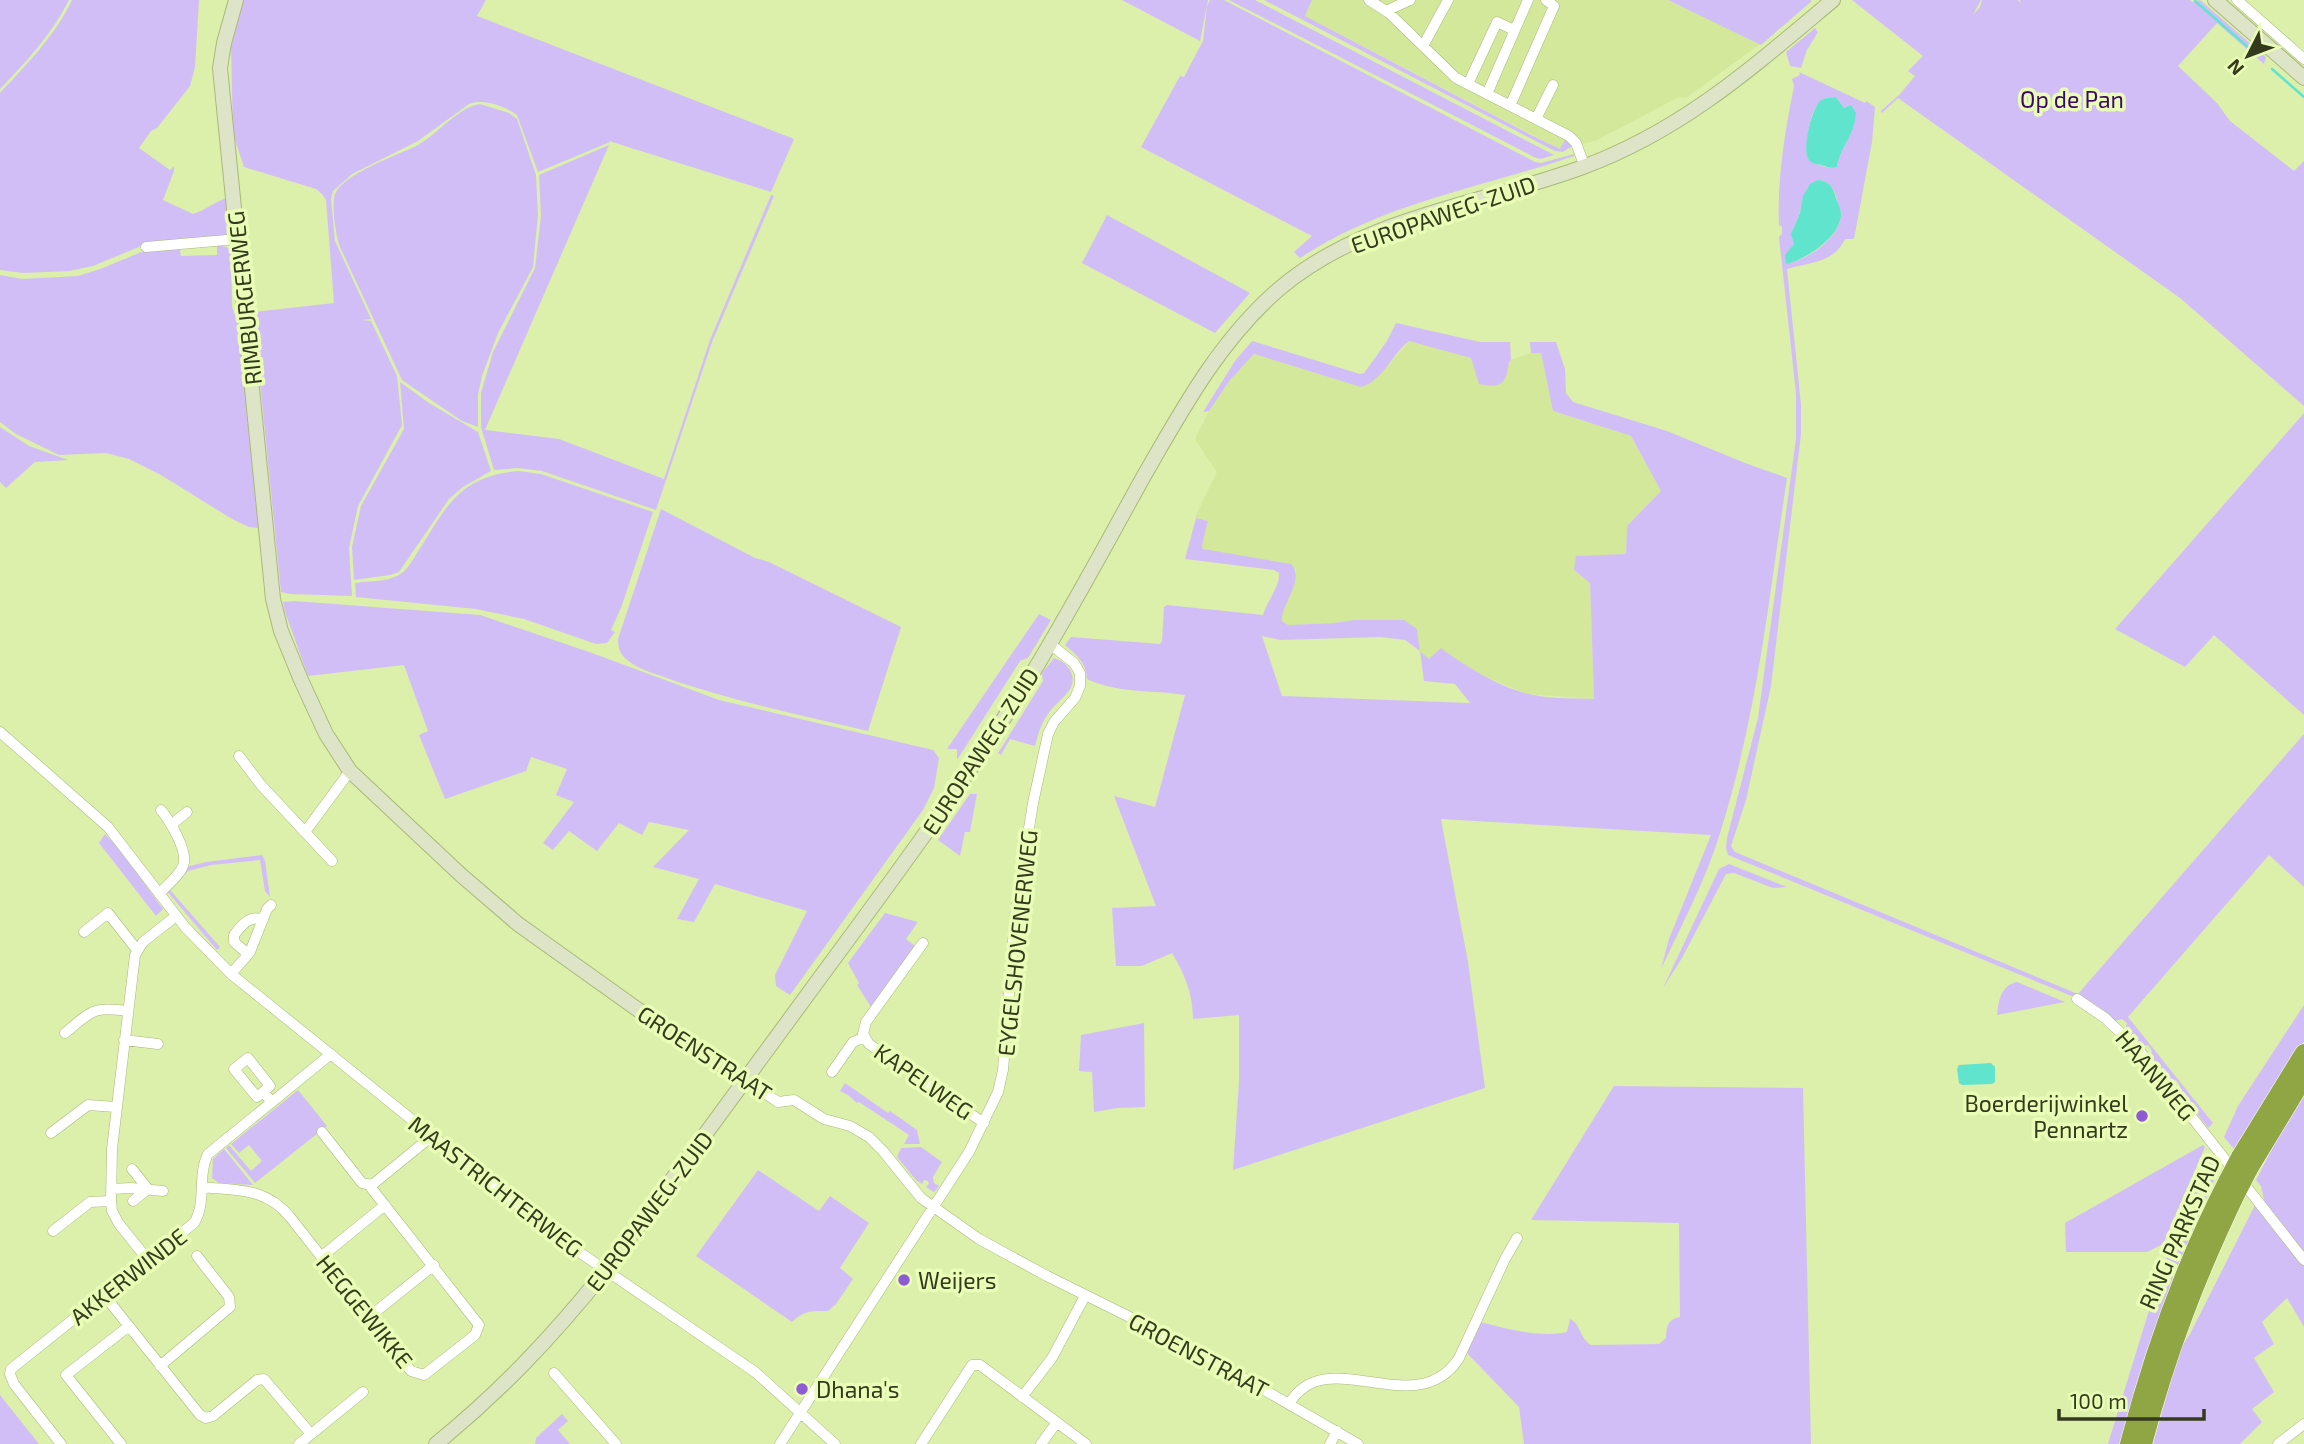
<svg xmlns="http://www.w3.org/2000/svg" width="2304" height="1444" viewBox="0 0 2304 1444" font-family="'Exo 2',sans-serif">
<rect width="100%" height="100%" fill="#dcefab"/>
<path fill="#d3e89b" d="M1312,0H1668L1760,44L1686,98L1679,97L1595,141L1560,149L1305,16Z
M1409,341L1449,350L1471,358L1473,363L1507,374L1509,362L1511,360L1531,353L1541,352L1553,411L1631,436L1661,491L1627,526L1626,554L1574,570L1590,583L1594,699L1527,694L1479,674L1461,664L1429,659L1420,651L1417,629L1404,620H1354L1334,623L1288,625L1282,621L1281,613L1296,579V569L1203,549L1202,546L1208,521L1196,518V515L1217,472L1195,439L1209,411L1230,380L1254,354L1361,387L1390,364Z"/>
<path fill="#d2bef7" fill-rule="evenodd" d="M0,0H69C52,34 26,62 0,89Z
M72,0H199L195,67L190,86L157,128L151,131L139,148L170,170L174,166V171L163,200L193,214C206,210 214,202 227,198L229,235L151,242L93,266L69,271L23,273L0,270V93C27,64 55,36 72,0Z
M244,0H486L477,16L794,139L771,192L609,141L610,142L538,172L517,115C505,106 483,98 469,104L418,141L352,174L333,191L331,199L335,241L371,319L362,320L371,321L397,376L402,425L358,506L349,548L352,596L290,594L281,592L253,312L334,303L326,200L322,194L316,189L244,167L233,134L231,47Z
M1122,0H1208L1200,41Z
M1210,0H1224L1535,162L1541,163L1574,154V156C1480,188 1384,203 1300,258L1294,252L1312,236L1141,147L1180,76L1184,77L1203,41L1207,6Z
M1229,0H1255L1554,155L1541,159L1536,158Z
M1264,0H1312L1305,16L1531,135L1560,149L1565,140L1572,146L1563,152L1555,151Z
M1668,0H1810L1812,1L1761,45Z
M1852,0H1981L1973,15L1980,7L1982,0H2018L2021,3L2020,0H2190L2192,2L2200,0L2266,57L2264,64L2217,23L2178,66L2217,103L2230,121L2294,171L2304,161V406L2180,298L1898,98L1882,113L1881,111L1900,94L1915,76L1908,71L1923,56Z
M1815,28L1818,32L1807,50L1801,68L1790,66L1786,52Z
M1799,72L1865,103L1866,101L1875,107L1872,142L1854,239H1845C1834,263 1810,262 1787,269L1801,405V434L1771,686L1746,800L1731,846L1735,852L2078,994L2304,734V887L2269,855L2128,1017L2213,1123L2208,1128L2186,1099L2183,1101L2176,1092L2180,1086L2176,1080L2168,1082L2149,1058L2152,1051L2148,1045L2140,1047L2125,1031L2127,1023L2122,1019L2114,1021L2074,997L1728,855L1726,848L1727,838L1758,718L1796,439V393L1779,237L1782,234V227L1779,225C1777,178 1785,132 1794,86L1792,79L1800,75ZM1836,97L1844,108L1850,106L1856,113C1855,134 1840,147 1837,167C1829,170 1815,164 1809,159C1805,146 1809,105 1824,99C1828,97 1832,98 1836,97ZM1820,180C1830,183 1834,189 1837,199C1838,204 1841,210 1841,215C1839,239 1807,260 1786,264L1789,251L1794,244C1789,229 1796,226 1800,212C1804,197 1803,187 1820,180Z
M480,104L509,113L517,119L536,175L538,215L533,267L498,333L482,376L478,395V427L462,421L402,380L340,247C336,236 331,205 335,194C343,174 398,155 418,145C436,135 460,106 480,104Z
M609,145L485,430L559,439L664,479L710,340L771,195L774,196L712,342L656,510L542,471L518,468L494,470L481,427V393L493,352L535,268L541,216L539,175Z
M1107,215L1250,293L1215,333L1082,263Z
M217,244L231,249L232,307L239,326L259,528L249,527L232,519L161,475L129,459L106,453L59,455L16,434L0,422V275L22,279L78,276L100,269L144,251L179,246L181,256L217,255Z
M1396,323L1480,342H1510L1511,360L1509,362C1506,385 1502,388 1479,384L1471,358L1409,341C1392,354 1383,381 1361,387L1254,354L1230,380L1209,411L1203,412L1235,361L1252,341L1360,374L1364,373L1367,369L1387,341Z
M1530,342H1556L1565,369L1566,393L1573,402L1667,431L1745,463L1787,478C1769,597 1757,717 1720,833C1706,880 1682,924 1661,969L1669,939L1711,835L1441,819L1468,962L1485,1088L1233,1170L1239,1082V1015L1193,1019C1193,994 1185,975 1172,953L1142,966H1116L1112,908L1156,906L1114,796L1155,807L1185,695C1153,690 1116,693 1087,679C1086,663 1078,656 1065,645L1071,637L1160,644L1162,641L1164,607L1167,605L1263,615C1267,601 1280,587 1279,573L1274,570L1185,559L1196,518L1208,521L1202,546L1203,549L1291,564C1306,580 1281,603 1282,621L1288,625L1334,623L1354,620H1404L1417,629L1420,651L1429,659L1441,648C1466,667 1507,692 1539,696C1557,699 1576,698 1594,699L1590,583L1574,570L1576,556L1626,554L1627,526L1661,491L1631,436L1553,411L1541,353H1531ZM1262,636L1280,640L1380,637L1405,640L1420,651L1424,681L1455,684L1470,703L1282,696Z
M400,382L429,403L478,432L491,471L463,487L449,499L399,572L390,575L354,580L352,547L361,506L404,429Z
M2304,413V715L2214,635L2185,667L2115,629Z
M0,427L29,446L68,460L35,462L6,488L0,482Z
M519,471L541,474L653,512L621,608L611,630L615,632L607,643L596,644L524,619L476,609L356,597L355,583C369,581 390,582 402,573C410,567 415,555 421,547C448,503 462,476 519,471Z
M661,509L755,558L769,562L901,627L868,731C803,716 738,702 675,681C660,675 638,670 626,659C620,654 618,647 618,639Z
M294,601L480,615L592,653L719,700L933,750L939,758L934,788L923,810L790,995L776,986L775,975L807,911L715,884L694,922L677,919L699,879L653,867L689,830L649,822L642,835L619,823L597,851L569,831L553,850L543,843L574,802L556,795L567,769L531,757L526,771L445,799L419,735L428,731L404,665L308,676L285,612L283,602Z
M1039,614L1051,620L1028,658L1020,661L957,760V749H947Z
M1054,658C1061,660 1068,665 1071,672C1079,690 1056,701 1048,714C1041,723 1038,735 1035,746L1010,739L1001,755L998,753L1002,747L1043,681L1042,673Z
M970,794H977L970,832H965L960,856L938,840Z
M105,834L119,849L163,909L156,916L99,843Z
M262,855L265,861L270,897L265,891L260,860L211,865L188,871L170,890L220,947L217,950L166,890L186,867L206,862Z
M1729,864L1787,887L1773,888L1734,873L1726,874L1682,958L1663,988L1719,869Z
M885,913L918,922L906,939L915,946L871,1007L857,985L859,983L848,963Z
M2016,982H2017L2065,1002L1997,1015C1999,1000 2000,987 2016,982Z
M2304,1005V1042L2293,1054L2234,1149L2224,1137L2238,1106Z
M1144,1023L1145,1107L1117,1108L1094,1112L1092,1072L1079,1071L1081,1035Z
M845,1083L888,1113L890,1111L917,1130L920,1144H904L909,1135L859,1102L857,1103L848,1095L840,1091Z
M1614,1086L1803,1088L1811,1444H1524L1519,1407L1467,1353L1480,1322C1509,1329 1538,1338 1567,1332L1570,1319C1582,1325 1579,1338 1591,1345L1659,1344L1666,1338C1667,1326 1667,1320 1680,1317L1679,1223L1531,1220Z
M298,1090L327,1126L255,1183L226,1148L229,1145L251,1171L262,1161L249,1145L239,1153L231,1144Z
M2304,1093V1255L2265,1204L2261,1186L2256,1180L2287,1120Z
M2203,1145L2205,1147L2163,1244L2147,1252H2066L2065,1223Z
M921,1147L942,1162L933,1177L934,1183L939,1186L934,1192L926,1187L929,1184L928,1181L924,1180L922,1184L916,1180L897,1157L901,1148Z
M224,1149L253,1185L219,1183L212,1178L213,1159Z
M2215,1154L2221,1163L2173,1277L2122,1444H2108L2162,1268L2209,1156Z
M758,1170L819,1211L830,1196L869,1223L840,1268L853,1279L836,1304L828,1311C813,1311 804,1310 792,1322L696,1256Z
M2256,1203L2304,1263V1327L2287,1298L2262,1322L2274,1344L2254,1358L2274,1392L2252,1409L2262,1422L2240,1444H2153L2180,1349L2190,1334Z
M0,1395L39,1444H0Z
M562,1414L568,1421L558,1430L570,1444H535L536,1438Z"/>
<path fill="#60e4ce" d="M1836,97L1844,108L1851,105L1856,113C1855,135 1840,147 1837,167C1830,169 1828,167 1821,165C1815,164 1809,163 1807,156C1804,144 1811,111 1820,101C1824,97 1831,98 1836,97Z
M1818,180C1829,181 1833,187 1836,198C1838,203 1841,209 1841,214C1841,237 1805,260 1786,264L1785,255L1794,244L1791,234L1800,213L1803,196L1810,184Z
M1991,1063L1995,1067V1082L1992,1084L1962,1085L1959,1083L1957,1069L1959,1065Z"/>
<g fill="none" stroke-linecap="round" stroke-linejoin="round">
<path stroke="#60e4ce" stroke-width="2.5" d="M2195,1L2257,55
M2272,69L2304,97"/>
<defs>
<path id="street" d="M1369,0L1389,13L1456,78L1569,136L1576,143L1585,167
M2237,0L2304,59
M1386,11L1410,0
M1423,46L1448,0
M1468,84L1497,22L1514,30
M1487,94L1528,0
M1510,106L1554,6L1546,0
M1536,119L1553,85
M146,247L238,239
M0,732L108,827L185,927L231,974L560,1239L755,1372L835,1444
M239,756L261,785L332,861
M172,824L187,812
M305,832L350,771
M159,894C166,886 183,873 184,862C186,848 170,821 161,810
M84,932L108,913L137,950
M923,943L866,1022L863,1034L869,1044L984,1123
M248,954L234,942V935C241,926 250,914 263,920
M231,974L250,952L267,909L271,905
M2077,999L2105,1018L2139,1050L2304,1260
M65,1033C92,1011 92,1006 128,1011
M124,1040L158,1044
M832,1072L853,1042L865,1037
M745,1080L778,1102L794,1100L824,1119L850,1126L869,1137L883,1151L921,1198L979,1239L1047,1276L1186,1345L1358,1444
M263,1092L270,1086L248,1058L234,1069L257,1097L263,1092L272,1102
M322,1132L362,1183L372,1185
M51,1133L88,1105L116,1107
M132,1169L148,1189L133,1201
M372,1185L432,1136
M202,1187C238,1191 265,1187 290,1217L411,1371L424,1375L475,1335L479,1325L372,1189V1185
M111,1189L131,1188L163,1191
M53,1231L90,1202L111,1201
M321,1257L385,1205
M148,1260L119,1224L112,1211L111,1201L112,1149L135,955L143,942L176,916
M104,1295L200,1415L206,1418L213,1416L257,1380L264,1379L311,1434
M369,1317L434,1265
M160,1366L230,1307L229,1297L197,1256
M554,1373L616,1444
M1022,1397L1052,1358L1085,1296
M1289,1404C1326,1340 1416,1425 1459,1358L1505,1259L1517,1238
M61,1444L14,1384L10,1374L11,1369L194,1223C207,1203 197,1175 208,1154L331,1054
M121,1444L66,1375L129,1326
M299,1444L363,1392
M780,1444L969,1152L998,1092L1003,1070L1015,916L1033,803L1048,734L1054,722L1075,698L1080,686V673L1074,663L1050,644
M921,1444L972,1365H980L1086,1444
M1041,1444L1057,1422
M1330,1444L1337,1431
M2278,1444L2304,1424"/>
<path id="secondary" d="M236,0L224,43L220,68L273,599L281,631L301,680L326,734L350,771L461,875L518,924L644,1014L745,1080
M2215,0L2304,78
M436,1444C501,1391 552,1337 605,1271C678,1173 750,1074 822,975C893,879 964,783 1027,682C1069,614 1106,544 1145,474C1183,408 1220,340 1279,289C1365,216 1481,205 1583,167C1683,130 1753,67 1833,0"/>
<path id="highway" d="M2240,1157L2304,1053
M2250,1167L2304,1078
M2129,1444C2153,1352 2184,1265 2228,1180
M2143,1444C2167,1353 2197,1275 2238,1190"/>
</defs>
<use href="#street" stroke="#a8ba77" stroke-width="11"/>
<use href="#secondary" stroke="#a8ba77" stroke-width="16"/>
<use href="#highway" stroke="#fff" stroke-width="19"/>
<use href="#street" stroke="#fff" stroke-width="10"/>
<use href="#secondary" stroke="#dee4c7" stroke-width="14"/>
<use href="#highway" stroke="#90a644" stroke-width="18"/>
<defs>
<path id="highway-bridge" d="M2228,1180L2240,1157
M2238,1190L2250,1167"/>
</defs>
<use href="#highway-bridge" stroke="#fff" stroke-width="19" stroke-linecap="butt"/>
<use href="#highway-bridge" stroke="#90a644" stroke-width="18"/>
</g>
<g fill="#8f5bd4" stroke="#eafdb7" stroke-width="2.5">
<circle cx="2142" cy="1116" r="7"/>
<circle cx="904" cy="1280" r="7"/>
<circle cx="802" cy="1389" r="7"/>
</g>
<g text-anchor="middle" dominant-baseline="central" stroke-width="7" stroke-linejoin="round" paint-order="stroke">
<g font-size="23" fill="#3d086c" stroke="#eafdb7">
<text x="2072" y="99">Op de Pan</text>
</g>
<g font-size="23" fill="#333a1e" stroke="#eafdb7">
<text transform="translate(1443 214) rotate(-19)">EUROPAWEG-ZUID</text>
<text transform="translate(244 298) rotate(-96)">RIMBURGERWEG</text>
<text transform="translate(980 751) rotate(-57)">EUROPAWEG-ZUID</text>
<text transform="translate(1017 943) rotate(-84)">EYGELSHOVENERWEG</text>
<text transform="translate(705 1053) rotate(33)">GROENSTRAAT</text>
<text transform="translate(2156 1075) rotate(50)">HAANWEG</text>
<text transform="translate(924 1081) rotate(35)">KAPELWEG</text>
<text transform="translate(496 1186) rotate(38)">MAASTRICHTERWEG</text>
<text transform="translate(649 1211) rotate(-53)">EUROPAWEG-ZUID</text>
<text transform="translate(2179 1232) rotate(-66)">RING PARKSTAD</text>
<text transform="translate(128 1276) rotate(-38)">AKKERWINDE</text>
<text transform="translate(365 1311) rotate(51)">HEGGEWIKKE</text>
<text transform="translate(1199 1355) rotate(28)">GROENSTRAAT</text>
</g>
<g font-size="23" fill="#333a1e" stroke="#eafdb7" text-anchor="start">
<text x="2128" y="1103" text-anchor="end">Boerderijwinkel<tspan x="2128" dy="26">Pennartz</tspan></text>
<text x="918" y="1280">Weijers</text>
<text x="816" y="1389">Dhana's</text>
</g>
</g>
<g transform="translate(2248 56) rotate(228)" stroke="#eafdb7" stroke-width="5" paint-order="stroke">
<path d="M0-5L12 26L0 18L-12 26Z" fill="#333a1e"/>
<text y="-10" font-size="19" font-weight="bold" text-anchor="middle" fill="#333a1e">N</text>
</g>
<path d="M2059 1409v10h145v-10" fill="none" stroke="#333a1e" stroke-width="3.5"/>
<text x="2070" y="1409" font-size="21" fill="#333a1e" stroke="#eafdb7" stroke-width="5" paint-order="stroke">100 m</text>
</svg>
